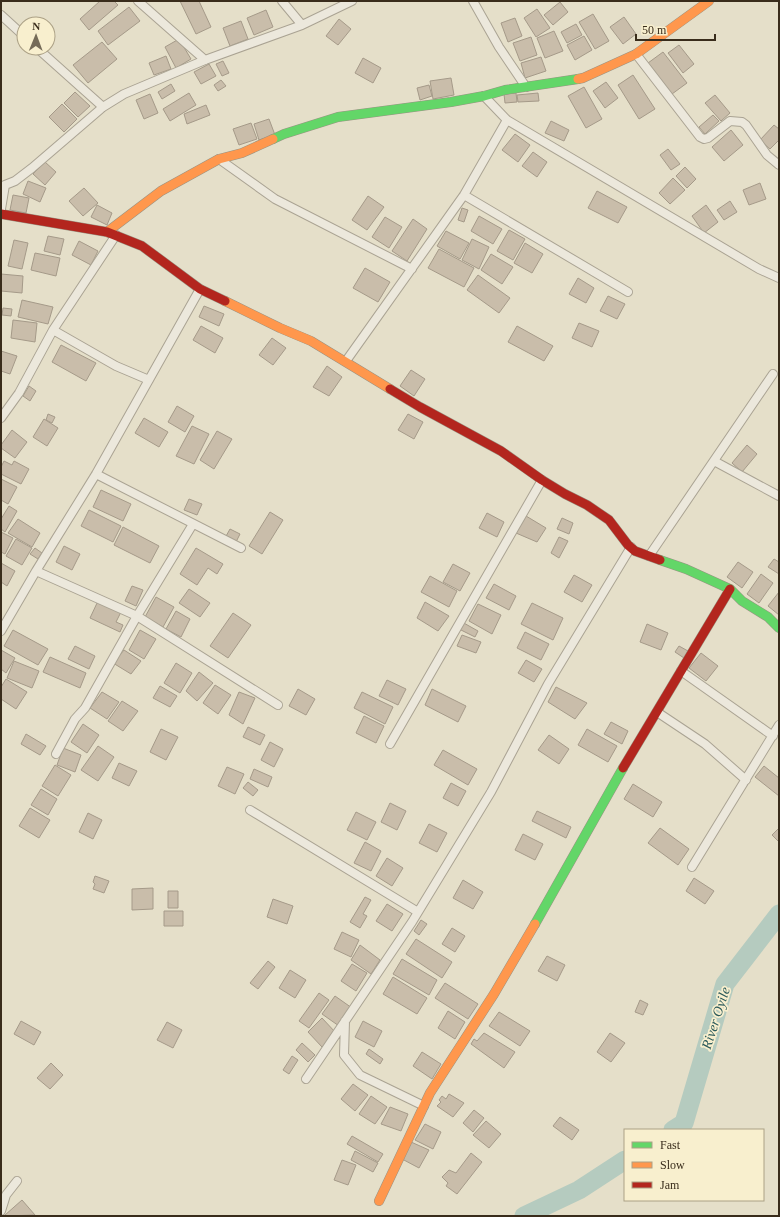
<svg xmlns="http://www.w3.org/2000/svg" width="780" height="1217" viewBox="0 0 780 1217" font-family="Georgia,serif">
<rect width="100%" height="100%" fill="#e5dfc9"/>
<g fill="none" stroke-linecap="round" stroke-linejoin="round">
<path stroke="#b5cbbf" stroke-width="19" d="M673,1130L684,1123L725,984L779,914
M524,1216L579,1190L625,1160"/>
</g>
<path fill="#c9bdaa" stroke="#a59a89" d="M100,1H114L118,5L89,30L80,19Z
M180,1H199L211,27L196,34Z
M560,2L568,12L553,25L544,15Z
M129,7L140,21L108,45L98,31Z
M537,9L550,28L536,37L524,18Z
M266,10L273,27L254,35L247,18Z
M593,14L609,41L595,49L579,22Z
M624,17L636,34L623,44L610,27Z
M515,18L522,36L508,42L501,23Z
M339,19L351,29L338,45L326,36Z
M241,21L248,39L230,46L223,28Z
M576,24L582,35L567,43L561,32Z
M554,31L563,51L545,58L537,38Z
M584,36L592,50L575,60L567,45Z
M531,37L537,55L520,61L513,43Z
M179,39L191,59L176,68L165,47Z
M102,42L117,59L88,83L73,65Z
M679,45L694,64L683,73L668,53Z
M663,52L687,83L672,94L648,63Z
M166,56L171,69L154,75L149,63Z
M541,57L546,71L525,78L521,63Z
M363,58L381,68L373,83L355,73Z
M223,61L229,73L222,76L216,64Z
M209,64L216,76L201,84L194,72Z
M633,75L655,109L639,119L618,85Z
M451,78L454,95L433,99L430,81Z
M221,80L226,86L218,91L214,85Z
M606,82L618,98L605,108L593,91Z
M171,84L175,91L162,99L158,92Z
M429,85L432,96L420,100L417,88Z
M584,87L602,119L586,128L568,96Z
M75,92L90,106L78,117L64,103Z
M189,93L196,105L170,121L163,109Z
M516,93L517,102L505,103L504,94Z
M538,93L539,101L518,102L517,95Z
M150,94L158,113L144,119L136,100Z
M715,95L730,113L721,121L705,103Z
M62,104L77,119L64,132L49,117Z
M206,105L210,115L187,124L184,114Z
M713,115L719,121L705,134L699,127Z
M269,119L275,135L259,140L254,124Z
M551,121L569,130L564,141L545,133Z
M251,123L257,139L239,145L233,129Z
M774,125L779,129V140L770,149L760,140Z
M731,130L743,145L724,161L712,147Z
M515,134L530,145L518,162L502,150Z
M668,149L680,164L671,170L660,155Z
M533,152L547,162L537,177L522,166Z
M45,162L56,172L45,185L33,174Z
M685,167L696,179L687,188L676,176Z
M673,178L685,190L670,204L659,193Z
M28,181L46,188L40,202L23,194Z
M760,183L766,199L749,205L743,190Z
M84,188L98,203L83,216L69,201Z
M597,191L627,207L618,223L588,208Z
M13,195L29,198L26,213L10,210Z
M368,196L384,207L367,230L352,220Z
M730,201L737,212L724,220L717,210Z
M97,205L112,213L107,225L91,217Z
M706,205L718,222L704,233L692,216Z
M462,208L468,210L464,222L458,220Z
M479,216L502,229L493,244L471,231Z
M385,217L402,227L389,248L372,237Z
M413,219L427,229L407,261L392,251Z
M509,230L525,239L513,260L497,251Z
M446,231L469,243L460,259L437,246Z
M48,236L64,239L60,255L44,251Z
M472,239L489,247L479,269L462,260Z
M14,240L28,243L22,269L8,266Z
M79,241L98,251L91,265L72,255Z
M525,243L543,254L532,273L514,263Z
M439,249L474,268L464,287L428,268Z
M35,253L60,258L56,276L31,270Z
M491,254L513,267L502,284L481,270Z
M365,268L390,282L378,302L353,288Z
M1,274L23,276L22,293L1,291Z
M478,275L510,298L499,313L467,290Z
M578,278L594,288L586,303L569,294Z
M608,296L625,304L617,319L600,311Z
M22,300L53,307L48,324L18,317Z
M204,306L224,314L219,326L199,317Z
M3,308L12,309L11,316L2,315Z
M13,320L37,323L35,342L11,338Z
M579,323L599,331L592,347L572,338Z
M201,326L223,338L215,353L193,340Z
M517,326L553,346L544,361L508,342Z
M272,338L286,348L273,365L259,355Z
M61,345L96,363L86,381L52,362Z
M1,351L17,356L10,374L1,371Z
M327,366L342,377L329,396L313,387Z
M411,370L425,379L414,396L400,386Z
M29,386L36,391L30,401L23,396Z
M177,406L194,416L185,432L168,422Z
M48,414L55,417L52,423L46,420Z
M408,414L423,422L414,439L398,430Z
M144,418L168,432L159,447L135,433Z
M44,419L58,428L47,446L33,437Z
M192,426L209,434L194,464L176,456Z
M12,430L27,442L15,458L1,448V445Z
M217,431L232,439L214,469L200,460Z
M747,445L757,454L742,472L732,463Z
M4,461L12,465L14,461L29,469L21,484L1,474V467Z
M1,479L17,487L8,504L1,500Z
M101,490L131,504L123,521L93,507Z
M189,499L202,504L197,515L184,510Z
M9,506L17,511L5,532L1,529V519Z
M89,510L121,526L113,542L81,526Z
M270,512L283,520L262,554L249,546Z
M487,513L504,522L497,537L479,528Z
M526,516L546,528L537,542L516,533Z
M562,518L573,523L569,534L557,529Z
M18,519L40,533L32,547L8,533Z
M123,527L159,546L150,563L114,545Z
M230,529L240,534L235,544L225,538Z
M1,532L13,538L5,554L1,552Z
M559,537L568,541L559,558L551,553Z
M16,539L32,548L22,565L6,556Z
M64,546L80,554L72,570L56,562Z
M35,548L42,553L38,559L30,554Z
M196,548L223,564L217,574L208,568L197,585L180,574Z
M774,559L779,562V574L768,567Z
M738,562L753,572L742,588L727,577Z
M1,563L15,571L7,586L1,582Z
M453,564L470,573L460,591L443,582Z
M761,574L773,583L759,603L747,594Z
M574,575L592,585L582,602L564,592Z
M430,576L457,591L449,607L421,592Z
M494,584L516,596L509,610L486,598Z
M132,586L143,590L136,606L125,601Z
M189,589L210,603L200,617L179,603Z
M779,592V615L768,606Z
M156,597L174,607L163,627L145,617Z
M98,601L121,612L116,622L123,625L120,632L90,618Z
M425,602L449,616L438,631L417,618Z
M532,603L563,618L553,640L521,624Z
M478,604L501,615L492,634L469,621Z
M176,611L190,619L181,637L166,629Z
M233,613L251,625L228,658L210,646Z
M462,622L478,631L475,637L459,629Z
M647,624L668,633L661,650L640,642Z
M13,630L48,649L38,665L4,646Z
M140,630L156,639L144,659L129,650Z
M525,632L549,644L541,660L517,648Z
M462,635L481,642L476,653L457,646Z
M75,646L95,656L89,669L68,659Z
M679,646L688,651L684,658L675,652Z
M1,650L15,658L6,673L1,669Z
M124,650L141,661L131,674L113,663Z
M701,653L718,666L706,681L689,668Z
M50,657L86,673L80,688L43,672Z
M526,660L542,669L534,682L518,673Z
M14,661L39,671L32,688L7,678Z
M176,663L192,673L180,693L164,683Z
M199,672L213,683L197,701L186,691Z
M6,679L27,692L16,709L1,699V687Z
M387,680L406,689L398,705L379,696Z
M215,685L231,695L218,714L203,703Z
M160,686L177,696L170,707L153,698Z
M556,687L587,703L575,719L548,702Z
M298,689L315,699L306,715L289,706Z
M432,689L466,706L458,722L425,705Z
M102,692L119,702L107,719L90,708Z
M239,692L255,698L243,724L229,715Z
M362,692L393,707L385,724L354,708Z
M122,701L138,711L123,731L108,721Z
M364,716L384,726L376,743L356,733Z
M611,722L628,731L622,744L604,734Z
M83,724L99,735L87,753L71,742Z
M248,727L265,735L260,745L243,737Z
M161,729L178,737L166,760L150,752Z
M587,729L617,746L608,762L578,745Z
M26,734L46,746L40,755L21,744Z
M549,735L569,749L559,764L538,750Z
M270,742L283,749L274,767L261,760Z
M98,746L114,757L98,781L81,770Z
M63,748L81,755L75,772L57,765Z
M443,750L477,769L468,785L434,765Z
M119,763L137,771L129,786L112,778Z
M55,765L71,775L58,796L42,786Z
M764,766L779,778V796L755,777Z
M227,767L244,774L235,794L218,786Z
M254,769L272,777L268,787L250,779Z
M248,782L258,790L253,796L243,788Z
M451,783L466,791L458,806L443,798Z
M633,784L662,802L653,817L624,799Z
M41,789L57,799L48,815L31,805Z
M390,803L406,811L397,830L381,822Z
M30,808L50,820L39,838L19,826Z
M537,811L571,827L566,838L532,821Z
M356,812L376,822L367,840L347,830Z
M88,813L102,820L93,839L79,832Z
M429,824L447,833L437,852L419,843Z
M660,828L689,849L678,865L648,843Z
M779,828V842L772,835Z
M523,834L543,844L535,860L515,850Z
M365,842L381,851L371,871L354,863Z
M387,858L403,868L392,886L376,876Z
M95,876L109,881L104,893L93,889L95,884L93,882Z
M694,878L714,891L705,904L686,891Z
M463,880L483,892L473,909L453,898Z
M153,888V909L132,910V889Z
M168,891H178V908H168Z
M365,897L371,900L363,914L367,916L360,928L350,922Z
M273,899L293,906L287,924L267,917Z
M387,904L403,914L392,931L376,921Z
M164,911H183V926H164Z
M421,920L427,924L419,935L414,931Z
M452,928L465,936L455,952L442,944Z
M342,932L359,940L351,957L334,949Z
M416,939L452,962L442,978L406,954Z
M360,945L380,960L371,974L351,960Z
M547,956L565,965L557,981L538,971Z
M402,959L437,980L429,995L393,974Z
M268,961L275,967L258,989L250,983Z
M352,964L367,973L356,991L341,981Z
M290,970L306,980L295,998L279,988Z
M393,977L427,998L417,1014L383,994Z
M445,983L478,1004L468,1019L435,998Z
M319,993L329,1000L309,1028L299,1021Z
M335,996L352,1008L339,1026L322,1014Z
M640,1000L648,1004L643,1015L635,1012Z
M448,1011L465,1022L455,1039L438,1028Z
M499,1012L530,1031L520,1046L489,1026Z
M322,1018L336,1033L322,1047L308,1032Z
M21,1021L41,1032L34,1045L14,1034Z
M363,1021L382,1031L374,1047L355,1037Z
M167,1022L182,1030L173,1048L157,1040Z
M484,1033L515,1052L504,1068L471,1044L474,1039L477,1041Z
M610,1033L625,1043L611,1062L597,1052Z
M302,1043L315,1055L308,1062L296,1050Z
M369,1049L383,1059L380,1064L366,1054Z
M422,1052L441,1064L432,1079L413,1066Z
M292,1056L298,1060L289,1074L283,1070Z
M51,1063L63,1075L50,1089L37,1078Z
M353,1084L368,1095L355,1111L341,1099Z
M449,1094L464,1103L453,1117L437,1106L441,1102L439,1100L442,1096L446,1099Z
M371,1096L387,1107L375,1124L359,1114Z
M390,1107L408,1114L401,1131L381,1124Z
M474,1110L484,1118L473,1132L463,1123Z
M560,1117L579,1130L572,1140L553,1126Z
M486,1121L501,1134L489,1148L473,1135Z
M425,1124L441,1132L433,1149L415,1140Z
M352,1136L383,1154L378,1162L347,1144Z
M411,1142L429,1150L419,1168L402,1159Z
M355,1151L378,1163L373,1172L351,1160Z
M471,1153L482,1162L457,1194L446,1186L448,1183L442,1177L449,1170L456,1173Z
M342,1160L356,1165L348,1185L334,1180Z
M22,1200L35,1215L5,1216V1215Z"/>
<g fill="none" stroke-linecap="round" stroke-linejoin="round">
<defs>
<path id="street" d="M138,1L205,60
M282,1L302,25
M473,1L499,47L526,87
M1,15L24,36
M37,48L103,107
M636,54L700,137L704,139L708,138L730,121L742,122L746,125L767,155L779,165
M484,96L507,120L759,269L779,278
M219,159L275,199L412,269
M5,185L15,181L32,168L103,107L124,94L205,60L302,25L352,1
M464,195L628,292
M1,209L5,185
M53,330L116,366L149,380
M346,361L464,195L507,120
M1,418L19,393L53,330L116,235
M714,461L779,496
M96,474L241,548
M649,556L773,374
M36,571L137,616L278,705
M1,631L36,571L96,474L200,289
M681,671L773,736
M657,712L705,744L746,780
M390,744L542,480
M56,754L75,719L85,708L137,616L193,524
M250,810L418,912
M692,867L779,725
M345,1021L344,1055L360,1075L424,1106
M306,1079L412,922L491,792L548,684L631,547
M1,1211L6,1195L17,1181"/>
<path id="fast" d="M273,139L284,134L338,117L451,102L484,96L505,90L578,79
M660,560L686,569L730,589L742,601L768,617L779,628
M535,924L623,768"/>
<path id="slow" d="M578,79L583,78L636,54L709,1
M107,232L161,191L219,159L242,153L273,139
M225,301L280,328L311,341L390,389
M379,1201L430,1093L494,994L535,924"/>
<path id="jam" d="M1,214L107,232L142,246L200,289L225,301
M390,389L420,407L501,451L542,480L565,494L587,505L609,520L628,545L635,551L660,560
M623,768L730,589"/>
</defs>
<use href="#street" stroke="#aaa393" stroke-width="10"/>
<use href="#fast" stroke="#999383" stroke-width="10"/>
<use href="#slow" stroke="#999383" stroke-width="10"/>
<use href="#jam" stroke="#999383" stroke-width="10"/>
<use href="#street" stroke="#ece8dc" stroke-width="8"/>
<use href="#fast" stroke="#63d668" stroke-width="9"/>
<use href="#slow" stroke="#ff974d" stroke-width="9"/>
<use href="#jam" stroke="#b3261e" stroke-width="9"/>
</g>
<g text-anchor="middle" dominant-baseline="central" stroke-width="3.5" stroke-linejoin="round" paint-order="stroke">
<g font-size="14" font-style="italic" fill="#29595a" stroke="#f8efce">
<text transform="translate(716 1018) rotate(-72)">River Oyile</text>
</g>
</g>
<rect width="780" height="1217" fill="none" stroke="#392c1b" stroke-width="4"/>
<rect x="624" y="1129" width="140" height="72" fill="#f8efce" stroke="#aca186"/>
<rect x="632" y="1142" width="20" height="6" fill="#63d668" stroke="#aca186"/>
<text x="660" y="1149" font-size="12" fill="#392c1b">Fast</text>
<rect x="632" y="1162" width="20" height="6" fill="#ff974d" stroke="#aca186"/>
<text x="660" y="1169" font-size="12" fill="#392c1b">Slow</text>
<rect x="632" y="1182" width="20" height="6" fill="#b3261e" stroke="#aca186"/>
<text x="660" y="1189" font-size="12" fill="#392c1b">Jam</text>
<g transform="translate(36 36) rotate(1)"><circle r="19" fill="#f8efce" stroke="#aca186"/>
<path d="M0-3L7 15L0 10L-7 15Z" fill="#756b58"/>
<text y="-6" font-size="11" font-weight="bold" text-anchor="middle" fill="#392c1b">N</text>
</g>
<path d="M636 34v6h79v-6" fill="none" stroke="#392c1b" stroke-width="2"/>
<text x="642" y="34" font-size="12" fill="#392c1b" stroke="#f8efce" stroke-width="3" paint-order="stroke">50 m</text>
</svg>
